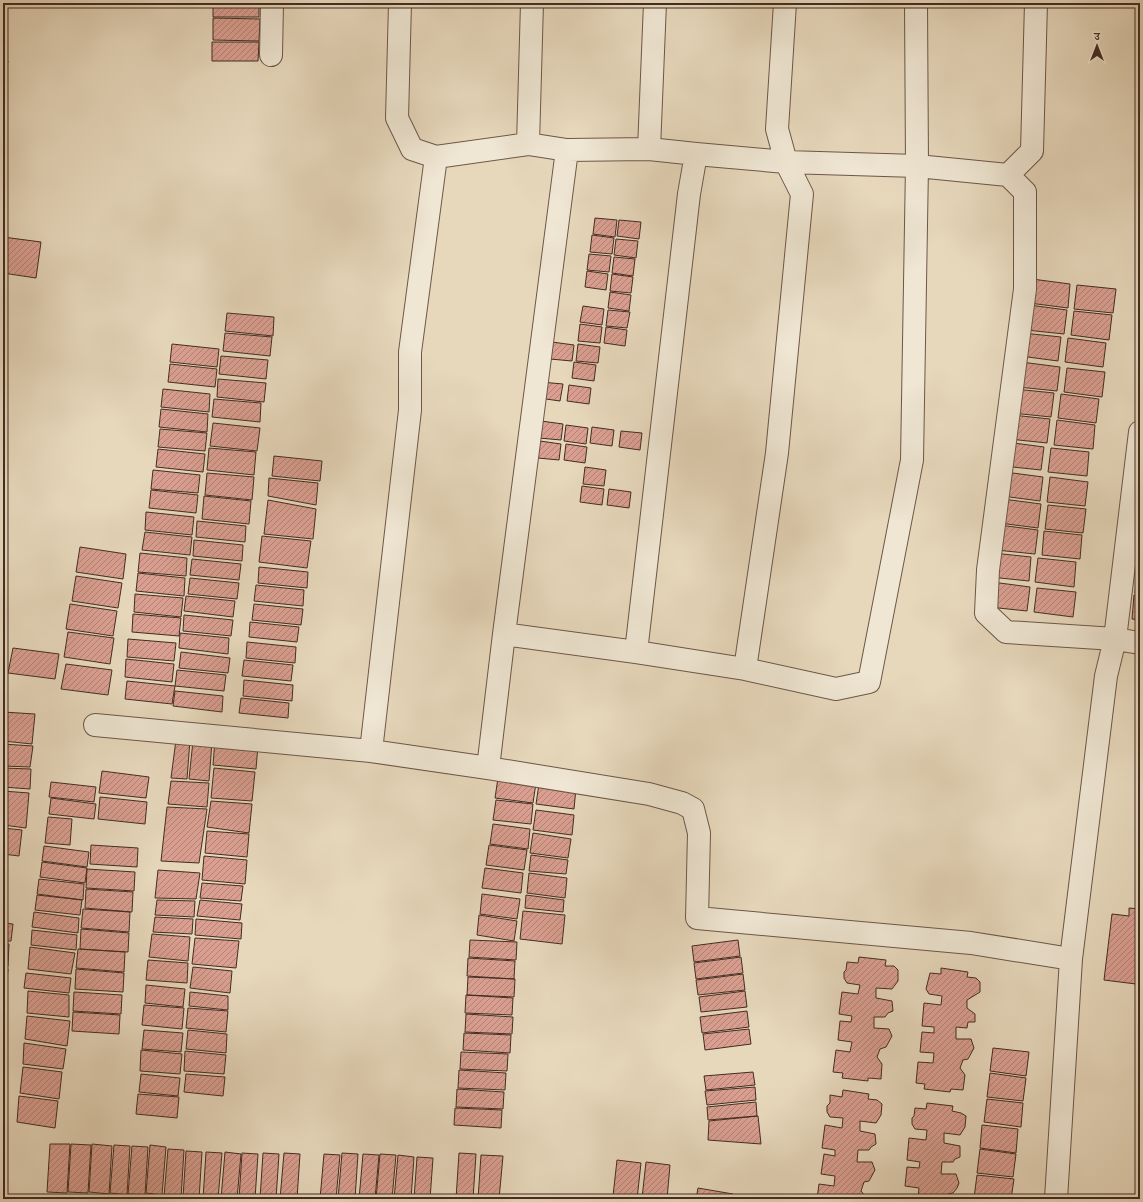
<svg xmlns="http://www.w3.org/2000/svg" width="1143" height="1202" viewBox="0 0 1143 1202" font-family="Alegreya,'Noto Serif Devanagari',serif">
<defs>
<pattern id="building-hatch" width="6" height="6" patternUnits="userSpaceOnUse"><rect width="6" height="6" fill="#da9f91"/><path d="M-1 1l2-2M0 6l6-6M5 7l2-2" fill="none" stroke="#b28276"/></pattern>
</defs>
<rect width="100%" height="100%" fill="#e7d8bc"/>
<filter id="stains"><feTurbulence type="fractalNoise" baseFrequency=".005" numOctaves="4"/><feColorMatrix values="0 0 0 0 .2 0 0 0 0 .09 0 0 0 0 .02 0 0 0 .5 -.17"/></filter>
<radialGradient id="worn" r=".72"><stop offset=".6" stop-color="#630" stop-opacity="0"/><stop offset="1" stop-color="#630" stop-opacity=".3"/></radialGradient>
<path fill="url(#building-hatch)" stroke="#432c22" d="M213,3H259V17H213Z
M213,18L260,19L259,41L213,40Z
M212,42H259L258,61H212Z
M3,60L8,61L3,83Z
M595,218L617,220L615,237L593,234Z
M619,220L641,222L639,239L617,236Z
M592,235L614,238L612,254L590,252Z
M3,237L41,242L36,278L3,273Z
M616,239L638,241L636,258L614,255Z
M589,254L611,256L609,272L587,270Z
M614,257L635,259L633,276L612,273Z
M587,271L608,274L606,290L585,287Z
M612,274L633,277L631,293L610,291Z
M1032,279L1070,284L1068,308L1029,303Z
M1077,285L1116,289L1113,313L1074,309Z
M610,292L631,295L629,311L608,308Z
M1029,305L1067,310L1064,334L1026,330Z
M583,306L604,309L602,325L580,322Z
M608,310L630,312L627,328L606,326Z
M1074,311L1112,315L1109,340L1071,335Z
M227,313L274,317L273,336L225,331Z
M580,324L602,327L600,343L578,341Z
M606,327L627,330L625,346L604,343Z
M225,333L272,337L270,356L223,351Z
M1023,333L1061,337L1058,361L1020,356Z
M1068,338L1106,343L1103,367L1065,362Z
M552,342L574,345L572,361L550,359Z
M172,344L219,349L217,367L170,362Z
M578,344L600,347L598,363L576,361Z
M221,356L268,360L266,379L219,374Z
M574,362L596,365L594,381L572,378Z
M1021,362L1060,367L1057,391L1018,387Z
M170,364L217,369L215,387L168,382Z
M1067,368L1105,372L1102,397L1064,392Z
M218,379L266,383L264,402L217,397Z
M541,382L563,384L560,401L539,398Z
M569,385L591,388L589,404L567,401Z
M163,389L210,394L209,412L161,407Z
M1015,389L1054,393L1051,417L1012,413Z
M1061,394L1099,399L1096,423L1058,418Z
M214,399L261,403L260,422L212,417Z
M161,409L208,414L207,432L159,427Z
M1012,415L1050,419L1047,443L1009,439Z
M1057,420L1095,425L1093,449L1054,445Z
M541,421L563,424L561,440L539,438Z
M213,423L260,428L257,451L210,446Z
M566,425L588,428L586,444L564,441Z
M592,427L614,430L612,446L590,443Z
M160,429L207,433L205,451L158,447Z
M621,431L642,433L640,450L619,447Z
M540,441L561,444L559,460L538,458Z
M1006,442L1044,447L1041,470L1003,466Z
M566,444L587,447L585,463L564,460Z
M209,448L256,452L254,475L207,470Z
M1051,448L1089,452L1087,476L1048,472Z
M158,449L205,454L203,472L156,467Z
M274,456L322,461L320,481L272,476Z
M585,467L606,470L604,486L583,484Z
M153,470L200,475L198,493L151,489Z
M1005,472L1043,477L1040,501L1002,496Z
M207,473L254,477L252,500L205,495Z
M1050,477L1088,482L1085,506L1047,502Z
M269,478L318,483L316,505L268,496Z
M582,486L604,489L602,505L580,502Z
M609,489L631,492L629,508L607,505Z
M151,490L198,495L196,513L149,508Z
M204,496L251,501L249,524L202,519Z
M1003,499L1041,504L1038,528L999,523Z
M268,500L316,509L313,539L264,534Z
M1048,505L1086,509L1083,533L1045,529Z
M146,512L194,517L192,535L145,530Z
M197,521L246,526L245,542L196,537Z
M999,525L1038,530L1035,554L996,550Z
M1044,531L1082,535L1080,559L1042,555Z
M145,532L192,537L190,555L142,550Z
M262,536L311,541L307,568L259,562Z
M194,540L243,545L242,561L193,556Z
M80,547L126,554L123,579L76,572Z
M140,553L187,558L186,576L138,572Z
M993,553L1031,557L1029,581L990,577Z
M1038,558L1076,562L1074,587L1035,582Z
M192,559L241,564L239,580L190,575Z
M259,567L308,572L307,588L258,583Z
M1137,569H1140V593H1135Z
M138,573L185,578L184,596L136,591Z
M76,576L122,583L118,608L72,601Z
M190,578L239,583L237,599L188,594Z
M992,582L1030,587L1027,611L989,607Z
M256,585L304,590L303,606L254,601Z
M1037,588L1076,592L1073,617L1034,612Z
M135,594L183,598L181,617L134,612Z
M1134,595L1140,596V620L1132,619Z
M186,596L235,601L233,617L184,611Z
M70,604L117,611L113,636L66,629Z
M254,604L303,609L301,625L252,620Z
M133,614L181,618L179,636L132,632Z
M184,615L233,620L231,636L183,631Z
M250,622L299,627L297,642L249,637Z
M68,632L114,638L110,664L64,657Z
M180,633L229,638L228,654L179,648Z
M128,639L176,643L174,661L127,657Z
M247,642L296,647L295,663L246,658Z
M13,648L59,654L55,679L8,673Z
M181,652L230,658L228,673L179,668Z
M126,659L174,664L172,682L125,677Z
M244,660L293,665L291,681L242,676Z
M66,664L112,670L108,695L61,689Z
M177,670L226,675L224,691L175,686Z
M244,680L293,685L292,701L243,696Z
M127,681L175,686L172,704L125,699Z
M175,691L223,696L222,712L173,706Z
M241,698L289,703L288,718L239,713Z
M3,712L35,714L32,744L3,741Z
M176,740H190L187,779L171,778Z
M215,740L258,745L256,769L213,765Z
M193,741L212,742L209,781L189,779Z
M3,744L33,746L30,767L3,766Z
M3,768L31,769L30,789L3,787Z
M214,768L255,772L252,801L211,798Z
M102,771L149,777L146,798L99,793Z
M498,778L536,783L533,803L495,798Z
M171,781L209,783L207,807L168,804Z
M51,782L96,787L94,802L49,797Z
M539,784L576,788L574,809L536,804Z
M3,791L29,793L26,828L3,825Z
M100,797L147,802L145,824L98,819Z
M51,798L96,804L94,819L49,814Z
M496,800L533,804L531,824L493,820Z
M211,801L252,804L249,833L207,827Z
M167,807L207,809L199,863L161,861Z
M536,810L574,815L572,835L533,830Z
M48,817L72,819L70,845L45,843Z
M493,824L530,829L528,849L490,844Z
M3,828L22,830L19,856L3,854Z
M207,831L249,834L247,857L205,853Z
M533,833L571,839L568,858L530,853Z
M91,845L138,848L137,867L90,864Z
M489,845L527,850L524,870L486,865Z
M44,846L89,852L87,867L42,861Z
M531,855L568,860L566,874L529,871Z
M204,856L247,860L245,884L202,880Z
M42,862L87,868L85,883L40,877Z
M485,868L523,873L521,893L482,888Z
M87,869L135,872L134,891L86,888Z
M158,870L200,873L196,899L155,898Z
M529,873L567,878L565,898L527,893Z
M39,879L84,884L83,900L37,894Z
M202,883L243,886L241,901L200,898Z
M86,889L133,892L132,912L85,908Z
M482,894L520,899L517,919L480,914Z
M37,895L82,900L80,915L35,910Z
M526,895L564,900L563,912L525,908Z
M157,900L195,901L194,917L155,915Z
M200,900L242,904L240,920L197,916Z
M1129,908L1140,909V962L1136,984L1104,980L1112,914L1129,916Z
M83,909L130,912L129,932L81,928Z
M523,911L565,915L562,944L520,939Z
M34,912L79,918L78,933L32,927Z
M479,915L517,921L514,941L477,935Z
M155,917L193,919L192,934L153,932Z
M196,919L242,923L241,939L195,935Z
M3,923L13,924L11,941H3Z
M81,929L129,933L128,952L80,949Z
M32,930L77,935L76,950L31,945Z
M152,934L190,937L188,961L149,957Z
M195,938L239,941L236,968L192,964Z
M470,940L517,942L516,960L469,957Z
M738,940L740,956L694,962L692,946Z
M3,944H9L8,966H3Z
M30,947L75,953L71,974L28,969Z
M78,949L125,952L124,972L76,968Z
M741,957L743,973L696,979L694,963Z
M859,957L886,960L885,966H894L898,970V981L892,989L876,988V998L892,1001L893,1011L888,1013L885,1017H874V1028L889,1029L892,1036L886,1047L880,1049L877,1057L882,1064L881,1079L868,1078V1081L842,1078L843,1073L833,1072L836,1050L850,1052L852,1042L838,1040L840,1021L851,1022L852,1016L839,1014L842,992L858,994L860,985L847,983L844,978V972L846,970L847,962L858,963Z
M468,958L515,961L514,979L467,976Z
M148,960L188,963L187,983L146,980Z
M193,967L232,971L230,993L190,988Z
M941,968L968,972L967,977L976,978L980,982V992L967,1000V1008L975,1014V1022H968L967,1028L956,1027V1039H971L974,1048L968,1059L963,1060L960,1068L965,1075L963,1090L951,1089L950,1092L924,1089L925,1084L916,1083L918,1062L933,1063L934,1053L920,1052L922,1032L934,1033V1027L922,1026L924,1003L941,1005L942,996L929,994L926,989L930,973L941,974Z
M3,969H8L6,991H3Z
M76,969L124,973L123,992L75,989Z
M26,973L71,978L69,993L24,988Z
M743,974L745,990L698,995L696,980Z
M468,977L515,979L514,997L467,995Z
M146,985L185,989L183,1007L145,1003Z
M28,991L69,995V1017L27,1013Z
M745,991L747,1007L701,1012L699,997Z
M74,992L122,995L121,1014L73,1011Z
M190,992L228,996V1010L189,1006Z
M466,995L513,998L512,1015L465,1013Z
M144,1005L184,1008L182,1029L142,1025Z
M188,1008L228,1011L226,1032L186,1028Z
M747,1011L749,1027L702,1033L700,1017Z
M73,1012L120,1015L119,1034L72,1031Z
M466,1014L513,1017L512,1034L465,1032Z
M27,1016L70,1021L67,1046L25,1039Z
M749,1029L751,1044L705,1050L703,1034Z
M144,1030L183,1033L181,1052L142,1049Z
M188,1030L227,1034L226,1053L186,1049Z
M464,1033L511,1035L510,1053L463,1050Z
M24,1043L66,1049L63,1069L23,1064Z
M993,1048L1029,1052L1026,1076L990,1071Z
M141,1050L182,1054L180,1074L140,1071Z
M185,1051L226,1055L224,1074L184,1071Z
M461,1052L508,1054L507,1071L460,1069Z
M23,1067L62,1072L59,1099L20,1093Z
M459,1070L506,1073L505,1090L458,1088Z
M753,1072L755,1085L706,1090L704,1076Z
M990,1073L1026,1078L1023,1101L987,1097Z
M141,1074L180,1078L178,1096L139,1092Z
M186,1074L225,1077L223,1096L184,1092Z
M755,1087L756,1100L707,1105L705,1091Z
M457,1089L504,1092L503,1109L456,1107Z
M843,1090L869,1094L868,1099L877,1100L882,1104L881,1115L876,1123L860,1121V1131L875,1134L876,1144L871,1147L869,1150H858L857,1162H872L875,1170L869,1181L864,1182L861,1191L866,1197L865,1199H817L819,1184L834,1186L835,1176L821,1174L824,1154L835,1156V1150L822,1148L825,1125L842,1128L843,1118L830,1117L827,1112V1106L830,1103V1095L842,1097Z
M138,1094L179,1097L177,1118L136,1114Z
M19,1096L58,1101L55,1128L17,1122Z
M987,1099L1023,1103L1021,1127L984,1122Z
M756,1102L757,1116L708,1120L707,1107Z
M927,1103L953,1106L952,1111L961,1113L966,1116L965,1127L960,1135L944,1133V1143L960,1146V1157L955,1159L953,1162H942L941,1174H956L959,1183L957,1188L953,1193L948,1194L946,1199H903V1196L918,1198L919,1188L905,1186L907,1167L919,1168L920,1162L907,1160L909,1138L926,1140L927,1130L915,1129L912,1124V1118L914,1116L915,1108L926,1109Z
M455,1108L502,1110L501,1128L454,1125Z
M758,1116L761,1144L708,1140L709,1121Z
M982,1125L1018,1129L1016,1153L980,1148Z
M50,1144H70L67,1193L47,1192Z
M71,1144L91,1145L88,1193L68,1192Z
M92,1144L112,1146L109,1194L89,1192Z
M114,1145L130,1146L127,1195L110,1193Z
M150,1145L166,1147L162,1195L146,1193Z
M132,1146L148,1147L145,1195L128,1194Z
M168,1149L184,1150L181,1198L164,1197Z
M980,1149L1016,1154L1013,1177L977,1173Z
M186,1151L202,1152L199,1199L183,1198Z
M206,1152L222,1153L218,1199H203Z
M225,1152L241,1154L237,1199H221Z
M242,1153L258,1154L255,1199H239Z
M263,1153L279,1154L276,1199H260Z
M284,1153L300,1154L297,1199H280Z
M342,1153L358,1154L355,1199H338Z
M459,1153L476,1154L473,1199H456Z
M324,1154L340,1155L336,1199H320Z
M363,1154L379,1155L375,1199H359Z
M380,1154L396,1155L392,1199H376Z
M398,1155L414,1157L411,1199H394Z
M481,1155L503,1156L499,1199H478Z
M417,1157L433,1158L430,1199H414Z
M617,1160L641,1163L637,1199L613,1196Z
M646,1162L670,1165L667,1199L642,1198Z
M977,1175L1014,1179L1011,1199L974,1198Z
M698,1188L733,1194L732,1199H696Z"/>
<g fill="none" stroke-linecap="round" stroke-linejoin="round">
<defs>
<path id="street" d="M400,3L397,118L412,149L436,157L528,144L567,150L649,149L696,154L786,162L917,166L1008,175L1025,192V289L988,570L986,613L1006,632L1115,639L1140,643
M271,55L272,3
M528,144L532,3
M649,149L655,3
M1008,175L1032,151L1036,3
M504,634L636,652L745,669L836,689L869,682L912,460L917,166L916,3
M636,652L689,194L696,154
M745,669L777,453L802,194L786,162L777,129L785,3
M95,725L371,751L488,768L649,794L682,803L693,809L699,833L697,918L971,943L1071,959
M371,751L410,410V352L436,157
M488,768L504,634L567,150
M1056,1199L1071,959L1106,676L1115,639L1140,432"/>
</defs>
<use href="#street" stroke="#6c5748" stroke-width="24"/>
<use href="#street" stroke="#efe6d3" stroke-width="22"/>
</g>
<rect width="1143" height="1202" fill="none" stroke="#e7d8bc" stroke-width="16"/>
<rect x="4" y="4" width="1135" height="1194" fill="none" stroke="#432c22" stroke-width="2"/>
<rect x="8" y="8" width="1127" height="1186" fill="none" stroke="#432c22"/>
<g transform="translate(1097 46)" stroke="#efe6d3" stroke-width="3" paint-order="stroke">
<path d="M0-3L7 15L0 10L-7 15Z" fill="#432c22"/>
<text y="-6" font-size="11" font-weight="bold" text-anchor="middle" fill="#432c22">उ</text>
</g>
<rect width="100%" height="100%" filter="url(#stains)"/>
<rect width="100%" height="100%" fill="url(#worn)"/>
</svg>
